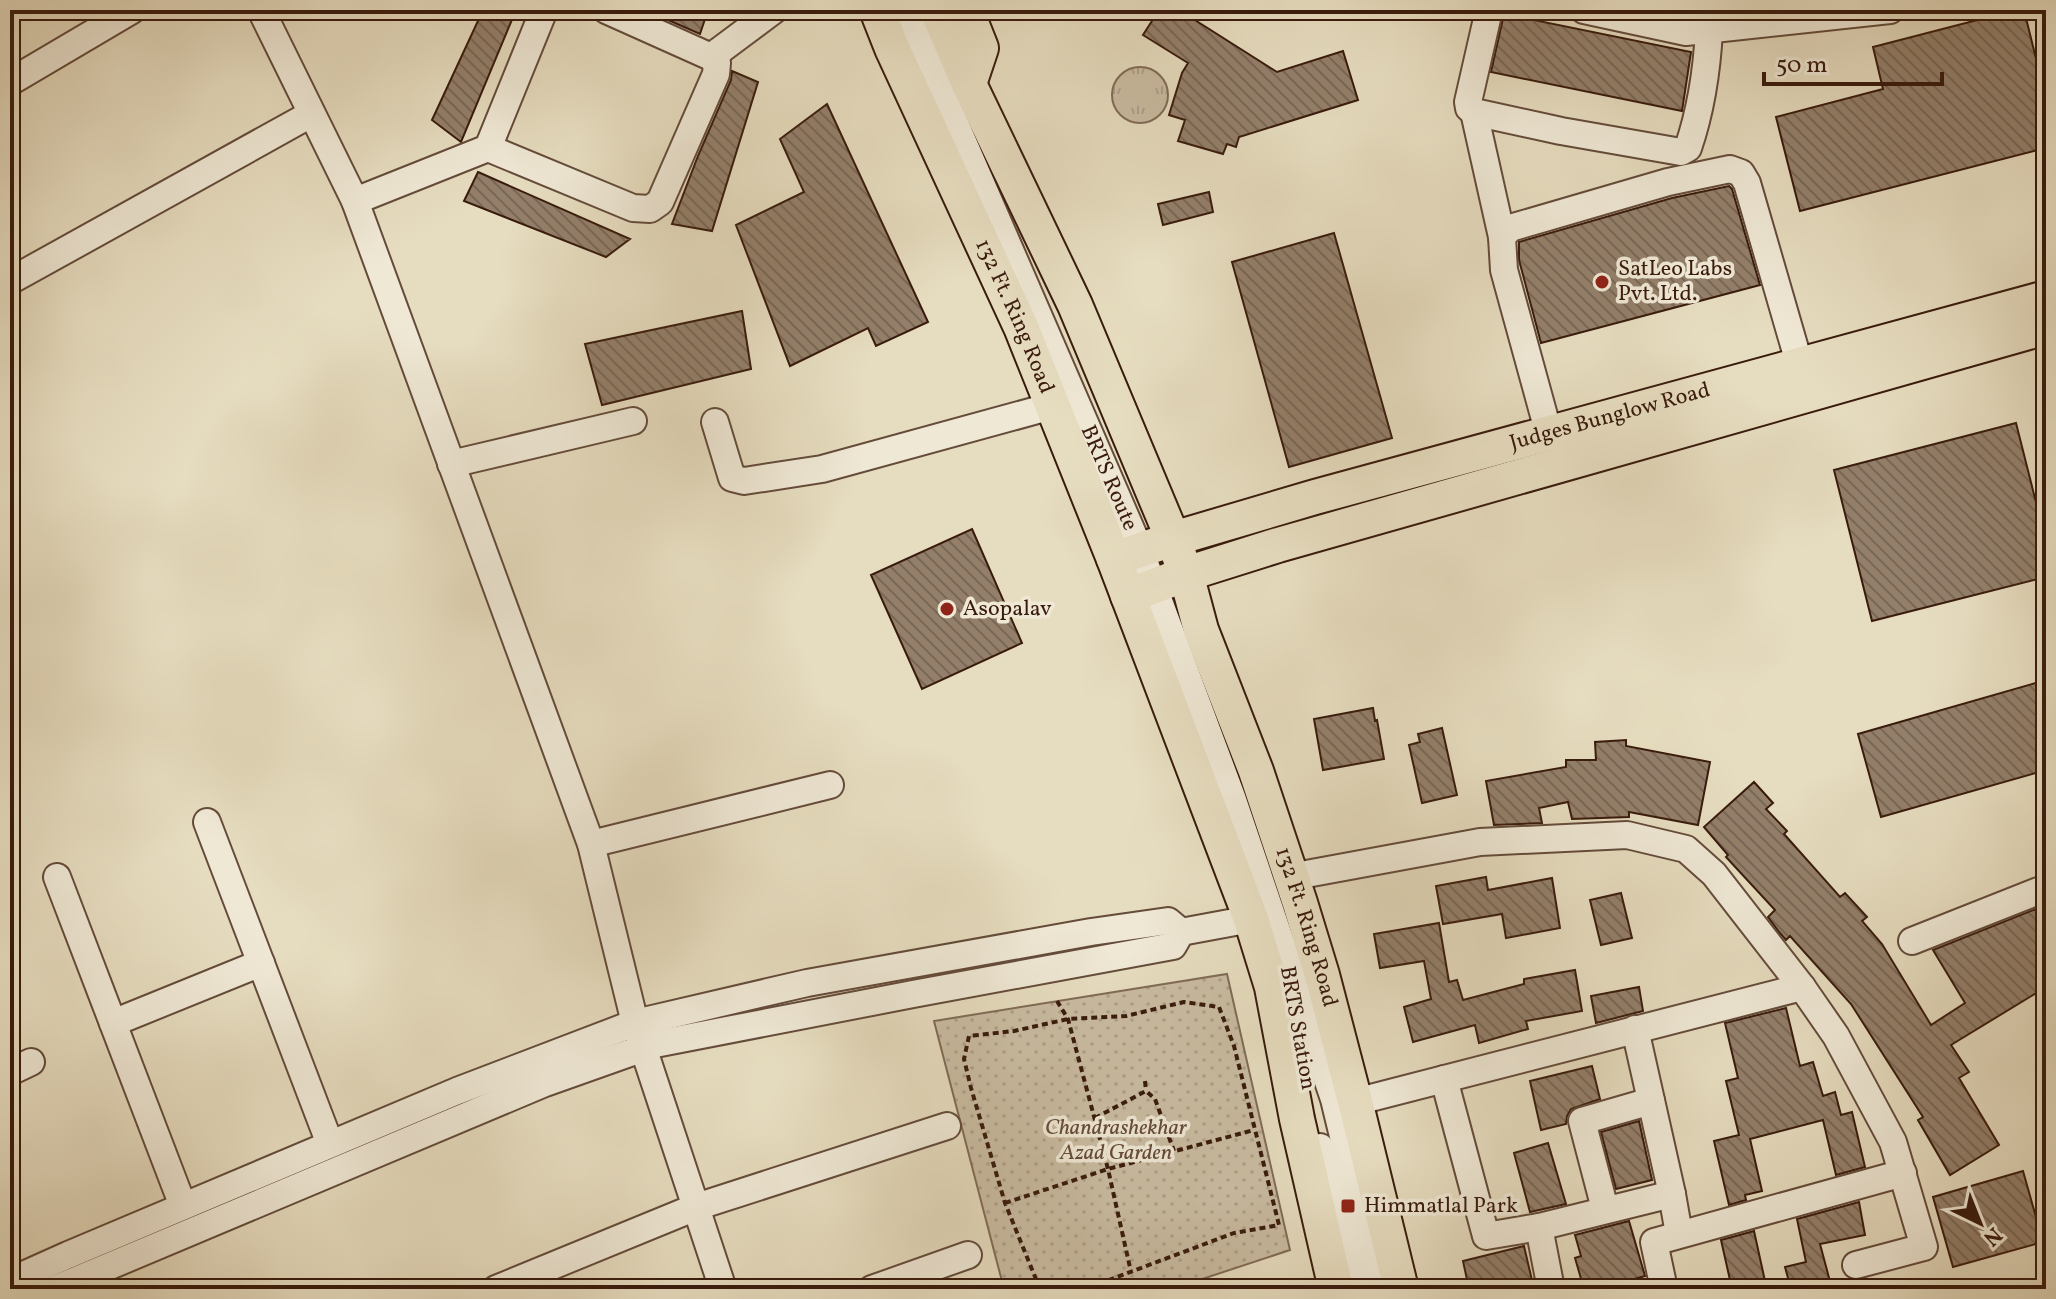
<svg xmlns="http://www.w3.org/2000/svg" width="2056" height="1299" viewBox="0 0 2056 1299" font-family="Vollkorn,serif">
<defs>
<pattern id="grass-tufts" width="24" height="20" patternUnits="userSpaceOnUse" patternTransform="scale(2)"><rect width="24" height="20" fill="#c9bba1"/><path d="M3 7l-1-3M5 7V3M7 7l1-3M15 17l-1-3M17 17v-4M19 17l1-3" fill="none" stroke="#ada089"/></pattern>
<pattern id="park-dots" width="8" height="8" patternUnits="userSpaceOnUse" patternTransform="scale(2)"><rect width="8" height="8" fill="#c9bba1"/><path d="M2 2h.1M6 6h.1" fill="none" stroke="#ada089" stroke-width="1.8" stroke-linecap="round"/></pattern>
<pattern id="building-back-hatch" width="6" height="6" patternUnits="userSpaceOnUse" patternTransform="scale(2)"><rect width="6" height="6" fill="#937f6a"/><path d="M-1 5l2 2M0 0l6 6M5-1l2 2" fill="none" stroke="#796756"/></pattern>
</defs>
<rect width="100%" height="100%" fill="#e6dcbf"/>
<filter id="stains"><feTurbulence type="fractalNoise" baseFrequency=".0025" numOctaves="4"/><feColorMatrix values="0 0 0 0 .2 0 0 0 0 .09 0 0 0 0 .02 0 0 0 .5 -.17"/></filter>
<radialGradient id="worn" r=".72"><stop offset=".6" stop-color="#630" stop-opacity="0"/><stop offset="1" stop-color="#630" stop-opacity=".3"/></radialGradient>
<path fill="url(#grass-tufts)" stroke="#816b57" stroke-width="2" d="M1112 95a28 28 0 1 1 56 0a28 28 0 1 1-56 0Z"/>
<path fill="url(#park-dots)" stroke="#816b57" stroke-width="2" d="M1227,974L1290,1250L1172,1289H1004L934,1021Z"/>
<path fill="url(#building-back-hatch)" stroke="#391b0d" stroke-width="2" d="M483,10H516L461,142L432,120Z
M645,10H708L700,34Z
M1159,10H1179L1277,72L1343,51L1358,100L1239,137L1236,147L1227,144L1223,154L1178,141L1185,120L1169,115L1182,73L1188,63L1143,35Z
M2016,10H2024L2046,99V148L1800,211L1776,117L1883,89L1873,47Z
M1504,14L1691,52L1682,111L1491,72Z
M732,71L758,82L712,231L672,224L698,156L731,80Z
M827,104L928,322L876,346L868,328L790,366L736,225L804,192L780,139Z
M478,172L630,239L606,257L464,201Z
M1729,186L1732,189L1760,285L1541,343L1519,260V242L1672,198Z
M1209,192L1213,212L1163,225L1158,204Z
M1334,233L1392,438L1289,467L1232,262Z
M742,311L751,369L602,405L585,344Z
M2016,423L2046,542V577L1872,621L1834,470Z
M972,529L1022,643L922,689L871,575Z
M2046,680V770L1881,817L1858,734Z
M1373,708L1375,721L1377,720L1384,759L1323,770L1314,719Z
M1442,728L1457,795L1422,803L1409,745L1420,742L1418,734Z
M1626,740V746L1710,762L1698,825L1629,812V817L1572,819L1568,802L1539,808L1542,823L1494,825L1486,781L1566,767V760H1596L1595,742Z
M1754,782L1773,803L1766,809L1787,831L1784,834L1840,897L1845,893L1867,917L1862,921L1882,944L1931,1025L1965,1003L1933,950L2046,905V987L1951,1045L1969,1072L1959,1078L1999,1145L1950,1175L1918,1120L1923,1117L1851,1004L1790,936L1786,940L1779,932L1768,917L1775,910L1726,857L1728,855L1704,827Z
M1486,877L1488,890L1552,878L1560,928L1506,938L1502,914L1443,924L1436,886Z
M1621,893L1632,938L1601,945L1590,900Z
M1439,923L1449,982L1457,980L1463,1000L1524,984V979L1575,970L1582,1011L1526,1021L1528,1029L1479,1043L1475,1025L1413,1042L1404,1007L1431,999L1424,961L1380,968L1374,934Z
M1639,987L1643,1011L1596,1023L1591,996Z
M1786,1008L1800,1066L1813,1062L1823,1096L1835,1092L1841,1115L1852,1112L1865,1167L1836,1175L1823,1120L1750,1139L1762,1191L1745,1195L1746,1200L1729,1205L1714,1141L1739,1135L1726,1081L1738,1078L1725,1023Z
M1592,1066L1600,1099L1571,1109L1567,1116L1566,1124L1541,1130L1530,1081Z
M1639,1121L1652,1180L1616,1189L1601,1132Z
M1548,1143L1566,1204L1530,1212L1514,1153Z
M2023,1171L2043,1242L1953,1267L1933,1197Z
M1859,1202L1865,1235L1820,1244L1832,1289H1791L1785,1267L1806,1262L1797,1219Z
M1629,1221L1645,1276L1599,1289H1584L1575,1258L1581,1256L1575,1235Z
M1754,1231L1765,1281L1732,1289L1721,1240Z
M1524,1246L1534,1289H1469L1463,1261Z"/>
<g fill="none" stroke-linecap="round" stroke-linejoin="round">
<defs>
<g id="minor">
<path d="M261,10L355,201L591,844L635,1023L723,1289"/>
<path id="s1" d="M906,10L1140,550L1232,797L1334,1099L1380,1289"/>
<path d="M1489,10L1468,102L1469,108L1474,112L1561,131L1681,152L1688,148C1701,110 1707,69 1709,30"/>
<path d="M1584,10L1686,32L1890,10"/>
<path d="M711,57L774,10"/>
<path d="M10,82L132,10"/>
<path d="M1474,112L1502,237"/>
<path d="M488,148L633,208L650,209L660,202L716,74L717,63L711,57L606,10"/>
<path d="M355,201L488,148L544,10"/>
<path d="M10,281L311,114"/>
<path d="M715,422L732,478L744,481L822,469L1052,406"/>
<path d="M1549,434L1504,270L1502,237L1510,228L1668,182L1730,169L1741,173L1747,183L1800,366"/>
<path d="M451,464L633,421"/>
<path d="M207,822L330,1144"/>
<path d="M591,844L830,785"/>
<path d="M57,877L183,1206"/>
<path d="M1290,877L1480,842L1627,835L1686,849L1714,874L1802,987L1836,1036L1893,1142L1924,1247L1856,1265"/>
<path d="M1912,941L2046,888"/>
<path d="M113,1023L261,963"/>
<path d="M1635,1029L1672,1194L1679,1234"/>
<path d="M10,1072L31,1062"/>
<path d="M1444,1079L1486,1236L1539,1227L1672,1194"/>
<path d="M1355,1102L1802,987"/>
<path d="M1320,1147L1355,1289"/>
<path d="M1605,1209L1582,1121L1651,1101"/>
<path d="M1539,1227L1551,1289"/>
<path d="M10,1281L68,1255L457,1091L635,1023L807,983L1091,932L1168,921L1181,932"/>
<path d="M55,1289L545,1083L655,1044L913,994L1173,946L1181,932L1251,919"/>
<path d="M496,1289L696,1207L947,1126"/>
<path d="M872,1289L968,1255"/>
<path d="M1664,1289L1654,1242L1903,1173"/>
</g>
<g id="major">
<path id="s2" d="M877,10L892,48L1021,327L1114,559L1251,919L1272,987L1297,1119L1336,1289"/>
<path id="s3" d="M937,10L969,84L1075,305L1173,539L1186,574L1201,630L1256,771L1300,903L1322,975L1357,1109L1401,1289"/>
<path d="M966,10L981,48L969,84"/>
<path id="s4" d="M1114,559L1173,539L1315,497L2046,298"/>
<path d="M1128,596L1186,574L1278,545L2046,327"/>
</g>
</defs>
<use href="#minor" stroke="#644b3a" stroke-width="30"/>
<use href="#major" stroke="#391b0d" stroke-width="38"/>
<path stroke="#391b0d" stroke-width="4" stroke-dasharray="6 4" stroke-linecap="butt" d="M1057,1001L1068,1019L1108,1169L1131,1272
M1145,1081L1146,1091
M1095,1118L1146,1091L1155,1099L1174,1151
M1005,1203L1108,1169L1254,1130
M1040,1289L1005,1203L971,1088L964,1059L969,1036L1014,1031L1068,1019L1126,1016L1184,1002L1219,1007L1234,1046L1279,1225L1234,1233L1085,1289"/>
<use href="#minor" stroke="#efe8d5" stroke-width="26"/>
<use href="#major" stroke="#e6dcbf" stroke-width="34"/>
</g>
<g fill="#8f2418" stroke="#efe8d5" stroke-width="3">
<circle cx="1602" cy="282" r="8"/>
<circle cx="947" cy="609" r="8"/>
<rect x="1340" y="1198" width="16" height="16" rx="4"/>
</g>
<g text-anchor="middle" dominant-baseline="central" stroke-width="7" stroke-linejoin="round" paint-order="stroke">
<g font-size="22" fill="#391b0d" stroke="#efe8d5" text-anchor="start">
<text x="1618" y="269">SatLeo Labs<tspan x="1618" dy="25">Pvt. Ltd.</tspan></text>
<text x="963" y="609">Asopalav</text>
<text x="1364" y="1206">Himmatlal Park</text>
</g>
<g font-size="22" fill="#391b0d" stroke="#efe8d5">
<text stroke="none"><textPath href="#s2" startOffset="336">132 Ft. Ring Road</textPath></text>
<text stroke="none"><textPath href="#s4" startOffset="516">Judges Bunglow Road</textPath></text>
<text stroke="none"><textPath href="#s1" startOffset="510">BRTS Route</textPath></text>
<text stroke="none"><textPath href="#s3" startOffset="990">132 Ft. Ring Road</textPath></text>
<text transform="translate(1297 1028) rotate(80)">BRTS Station</text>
</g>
<g font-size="22" font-style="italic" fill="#644b39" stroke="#efe8d5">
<text x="1116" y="1128">Chandrashekhar<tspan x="1116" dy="25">Azad Garden</tspan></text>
</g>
</g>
<rect width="2056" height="1299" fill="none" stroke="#e6dcbf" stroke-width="40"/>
<rect x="12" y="12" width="2032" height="1275" fill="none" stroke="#391b0d" stroke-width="4"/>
<rect x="20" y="20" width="2016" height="1259" fill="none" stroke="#391b0d" stroke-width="2"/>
<g transform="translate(1980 1223) rotate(137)" stroke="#efe8d5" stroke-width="6" paint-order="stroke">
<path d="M0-6L14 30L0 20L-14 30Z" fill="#391b0d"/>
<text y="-12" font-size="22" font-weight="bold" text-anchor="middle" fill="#391b0d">N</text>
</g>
<path d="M1764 72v12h178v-12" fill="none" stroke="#391b0d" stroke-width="4"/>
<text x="1776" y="72" font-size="24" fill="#391b0d" stroke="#efe8d5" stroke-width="6" paint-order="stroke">50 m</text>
<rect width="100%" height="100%" filter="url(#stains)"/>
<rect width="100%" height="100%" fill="url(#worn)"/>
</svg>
